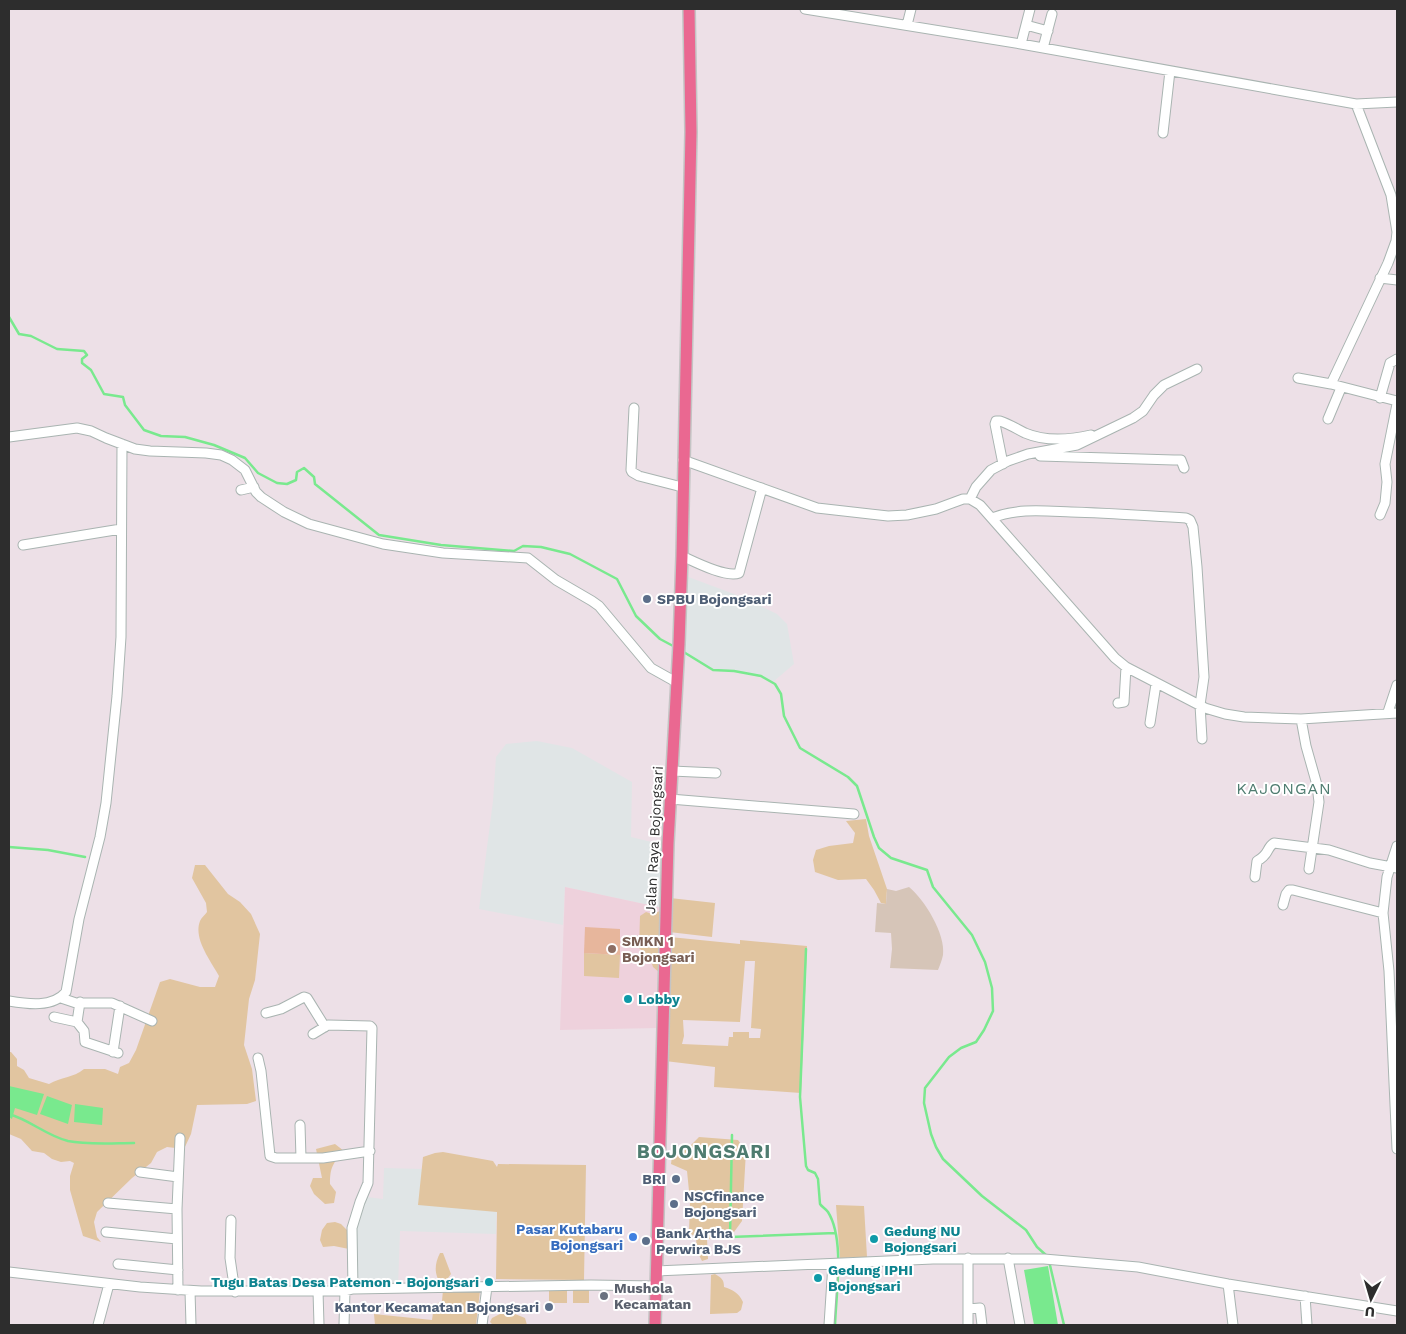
<svg xmlns="http://www.w3.org/2000/svg" width="1406" height="1334" viewBox="0 0 1406 1334" font-family="'Work Sans',sans-serif">
<rect width="100%" height="100%" fill="#ede0e7"/>
<path fill="#e0e5e6" d="M683,575L742,597L777,614L787,624L794,664L773,682L761,676L734,671L713,670L682,651Z
M537,741L572,748L632,782L631,837L664,845L663,908L565,887L563,925L479,909L493,801L496,757L506,744Z
M384,1168L424,1169L497,1200L496,1234L400,1231L398,1288L355,1286L354,1230L367,1197L383,1199Z"/>
<path fill="#eed1dc" d="M565,887L663,908L657,1028L560,1030Z"/>
<path fill="#e1c5a0" fill-rule="evenodd" d="M866,819L869,836L887,889L886,904L881,903L874,890L866,879L838,880L815,872L813,860L816,850L829,846L853,843L855,833L846,821Z
M195,865H205L228,894L240,902L251,914L260,934L255,980L249,999L244,1045L252,1069L256,1101L247,1104L197,1105L191,1134L184,1149L167,1147L157,1152L151,1163L132,1178L97,1212L94,1222L97,1237L101,1242L83,1236L70,1190V1176L74,1163L70,1161L61,1162L52,1159L44,1153L32,1151L21,1139L9,1134V1052H11L17,1059V1066L24,1070L29,1078L49,1084C61,1077 73,1078 84,1069H105L118,1074L120,1067L129,1063L136,1050L160,982L170,979L200,987H215L219,976C211,961 193,939 200,921C201,918 205,915 207,912L206,903L192,878Z
M670,898L715,903L712,937L669,932Z
M660,911L663,912L660,973L653,967L650,958L639,948L640,916L646,912L652,914Z
M670,937L740,944V940L807,946L801,1093L714,1087L715,1067L665,1061L667,985L670,984ZM745,961H755L751,1028L761,1029L760,1038H749V1032H733V1037H729L728,1046L682,1044L684,1036L683,1020L740,1022Z
M584,953L620,955L619,978L584,976Z
M699,1137L738,1140L746,1151L742,1221L734,1232L724,1238L707,1239L708,1259L702,1261L697,1251L696,1238L689,1232L690,1201L687,1171L671,1164L672,1156L690,1146Z
M335,1144L344,1151C333,1163 330,1167 330,1184L336,1192L334,1203L325,1204L314,1194L310,1186L313,1178H322L316,1149Z
M443,1152L493,1161L497,1167L498,1164L586,1165L584,1280L496,1279L497,1212L418,1205L423,1157L435,1153Z
M836,1205L864,1206L867,1257L840,1258Z
M335,1222L341,1224L348,1231L349,1249L334,1246L323,1247L320,1240L322,1230L327,1223Z
M440,1253H443L451,1274L445,1282L439,1281C434,1272 435,1263 440,1253Z
M715,1274C722,1278 724,1280 724,1287C733,1290 738,1292 743,1302L741,1310L737,1313L710,1314L711,1275Z
M549,1289H567V1303H549Z
M573,1289H589V1303H573Z
M443,1290L480,1291L476,1325H375L374,1314L432,1320L434,1305L442,1301Z
M502,1309L525,1318L527,1325H493L490,1322L492,1318L500,1314Z"/>
<path fill="#d6c5b8" d="M909,887C924,899 946,934 943,955C942,960 940,965 938,970L890,968L892,949L891,933L875,932L877,903L886,904L887,889L896,891Z"/>
<path fill="#e7b69c" d="M585,927L620,929V955L584,953Z"/>
<path fill="#79e98e" d="M9,1086L44,1094L37,1115L15,1108L12,1119L9,1117Z
M47,1096L72,1105L68,1124L40,1114Z
M75,1104L103,1108L102,1125L74,1122Z
M1048,1266L1058,1325H1034L1024,1270Z"/>
<g fill="none" stroke-linecap="round" stroke-linejoin="round">
<path stroke="#79e98e" stroke-width="2.5" d="M9,317L19,334L31,336L57,349L84,351L87,355L82,359V363L91,370L104,394L123,397L125,405L144,430L161,436L185,437L214,445L245,458L258,473L277,483L287,484L296,480L297,472L304,468L314,477L315,484L379,535L441,545L514,551L523,546L541,547L570,554L617,579L636,616L660,639L675,647
M682,651L713,670L734,671L761,676L775,684L781,694L784,716L800,748L848,777L857,786L874,837L879,848L891,858L927,870L933,887L972,935L985,962L992,988L993,1011L984,1030L976,1042L961,1048L949,1057L925,1088L924,1103L931,1134L936,1147L943,1159L982,1196L1026,1230L1037,1247L1047,1256
M9,847L48,850L85,857
M806,949L800,1097L806,1166L808,1170L815,1173L818,1179L820,1204C822,1207 826,1209 828,1212C845,1239 836,1294 835,1325
M9,1114C30,1120 47,1136 68,1141C87,1145 115,1143 134,1143
M732,1135L730,1237L835,1233
M1049,1261L1064,1325"/>
<defs>
<path id="minor" d="M805,9L1021,44L1356,104L1397,102
M907,25L911,9
M1026,25L1048,31
M1021,44L1030,9
M1043,48L1052,14
M1163,133L1170,71
M1380,278L1397,280
M1298,378L1331,384L1397,401
M1331,384L1388,263L1396,241L1397,232L1391,195L1356,104
M1380,398L1390,363L1397,359
M634,408L631,470L632,472L639,476L682,487
M1328,419L1341,388
M9,437L77,428L91,431L106,438L135,449L150,451L206,453L221,455L232,460L245,470L256,492L261,497L284,512L309,524L383,544L443,553L528,558L556,580L592,601L599,606L651,668L676,682
M1040,456L1174,460H1181L1184,468
M683,460L817,508L826,509L888,516L907,515L936,509L963,499H970L980,505L1115,658L1126,667L1205,708L1225,714L1244,717L1301,719L1397,713
M1003,464L995,424L996,421H1000C1009,424 1017,429 1025,433C1046,442 1069,440 1091,435
M241,490L254,487
M970,499L976,487L991,470L1008,461L1028,454L1077,445L1133,418L1143,411L1154,395L1164,385L1197,369
M1380,515L1385,503L1387,482L1385,464L1397,404
M992,518C1017,508 1044,511 1071,512C1110,513 1148,516 1186,518L1190,520L1193,527L1197,567L1204,677L1200,705L1202,739
M23,545L121,529
M682,556C695,562 726,578 739,573L762,488
M1118,703L1124,702L1126,667
M1388,712L1397,685
M1301,719L1306,746L1317,785L1319,802L1309,869
M1150,723L1156,684
M672,771L716,773
M670,799L854,814
M1397,846L1387,877L1383,913L1389,971L1397,1149
M1255,877L1257,861C1270,854 1266,848 1274,843L1329,850L1370,863L1397,868
M1283,905L1286,894L1289,890H1293L1383,913
M61,998L76,1003H112L152,1021
M9,1001C27,1004 53,1008 66,992L79,919L100,837L106,803L117,696L121,637L122,444
M266,1013L281,1009L304,997L307,998L325,1027
M54,1017L77,1022L84,1031L85,1042L118,1053
M77,1022L80,1002
M313,1034L328,1025L370,1026L372,1028L368,1183L360,1202L352,1228L353,1289
M113,1052L120,1006
M258,1058L261,1071L270,1156L276,1158H323L370,1151
M300,1125L301,1158
M140,1172L178,1177
M108,1203L177,1209
M231,1220L230,1258L235,1292
M106,1232L177,1239
M1008,1258L1020,1325
M118,1264L178,1270
M656,1271L933,1259H1044L1138,1267L1228,1284L1397,1311
M9,1272L140,1287L201,1291H345L353,1289L591,1285L655,1286
M1228,1284L1233,1325
M178,1290L177,1209L180,1138
M190,1291L191,1325
M318,1291L319,1325
M1305,1296L1307,1325
M968,1309L980,1308L982,1325
M98,1325L109,1284
M344,1325L345,1291
M482,1325L487,1287
M829,1325L833,1264
M968,1325V1258"/>
<path id="major" d="M655,1325L668,843L679,644L682,556L691,132L689,9"/>
</defs>
<use href="#minor" stroke="#a9b4b1" stroke-width="11"/>
<use href="#major" stroke="#c4c4c4" stroke-width="14"/>
<use href="#minor" stroke="#fff" stroke-width="9"/>
<use href="#major" stroke="#ea6891" stroke-width="11"/>
</g>
<g fill="#5c6f8a" stroke="#fff" stroke-width="2">
<circle cx="647" cy="599" r="5"/>
<circle cx="676" cy="1179" r="5"/>
<circle cx="674" cy="1204" r="5"/>
<circle cx="646" cy="1241" r="5"/>
<circle cx="549" cy="1307" r="5"/>
</g>
<circle fill="#8d6e63" stroke="#fff" stroke-width="2" cx="612" cy="949" r="5"/>
<g fill="#0f9aa8" stroke="#fff" stroke-width="2">
<circle cx="628" cy="999" r="5"/>
<circle cx="874" cy="1239" r="5"/>
<circle cx="818" cy="1278" r="5"/>
<circle cx="489" cy="1282" r="5"/>
</g>
<circle fill="#3f7fe0" stroke="#fff" stroke-width="2" cx="633" cy="1237" r="5"/>
<circle fill="#6b7280" stroke="#fff" stroke-width="2" cx="604" cy="1296" r="5"/>
<g text-anchor="middle" dominant-baseline="central" stroke-width="4" stroke-linejoin="round" paint-order="stroke">
<g font-size="14" font-weight="bold" fill="#4e5e75" stroke="#fff" text-anchor="start">
<text x="657" y="599">SPBU Bojongsari</text>
<text x="666" y="1179" text-anchor="end">BRI</text>
<text x="684" y="1196">NSCfinance<tspan x="684" dy="16">Bojongsari</tspan></text>
<text x="656" y="1233">Bank Artha<tspan x="656" dy="16">Perwira BJS</tspan></text>
<text x="539" y="1307" text-anchor="end">Kantor Kecamatan Bojongsari</text>
</g>
<g font-size="14" fill="#2d2d2d" stroke="#fff">
<text transform="translate(654 840) rotate(-87)">Jalan Raya Bojongsari</text>
</g>
<g font-size="14" font-weight="bold" fill="#785e54" stroke="#fff" text-anchor="start">
<text x="622" y="941">SMKN 1<tspan x="622" dy="16">Bojongsari</tspan></text>
</g>
<g font-size="14" font-weight="bold" fill="#0d838f" stroke="#fff" text-anchor="start">
<text x="638" y="999">Lobby</text>
<text x="884" y="1231">Gedung NU<tspan x="884" dy="16">Bojongsari</tspan></text>
<text x="828" y="1270">Gedung IPHI<tspan x="828" dy="16">Bojongsari</tspan></text>
<text x="479" y="1282" text-anchor="end">Tugu Batas Desa Patemon - Bojongsari</text>
</g>
<g font-size="14" font-weight="bold" fill="#366cbe" stroke="#fff" text-anchor="end">
<text x="623" y="1229">Pasar Kutabaru<tspan x="623" dy="16">Bojongsari</tspan></text>
</g>
<g font-size="14" font-weight="bold" fill="#5b616d" stroke="#fff" text-anchor="start">
<text x="614" y="1288">Mushola<tspan x="614" dy="16">Kecamatan</tspan></text>
</g>
<g font-size="16" letter-spacing="1" fill="#4f7c70" stroke="#fff">
<text x="1284" y="788">KAJONGAN</text>
</g>
<g font-size="19" font-weight="bold" letter-spacing="1" fill="#4f7c70" stroke="#fff">
<text x="704" y="1151">BOJONGSARI</text>
</g>
</g>
<rect width="1406" height="1334" fill="none" stroke="#2d2d2d" stroke-width="20"/>
<g transform="translate(1371 1299) rotate(185)" stroke="#ffffff" stroke-width="4" paint-order="stroke">
<path d="M0-4L9 19L0 12L-9 19Z" fill="#2d2d2d"/>
<text y="-8" font-size="14" font-weight="bold" text-anchor="middle" fill="#2d2d2d">U</text>
</g>
</svg>
